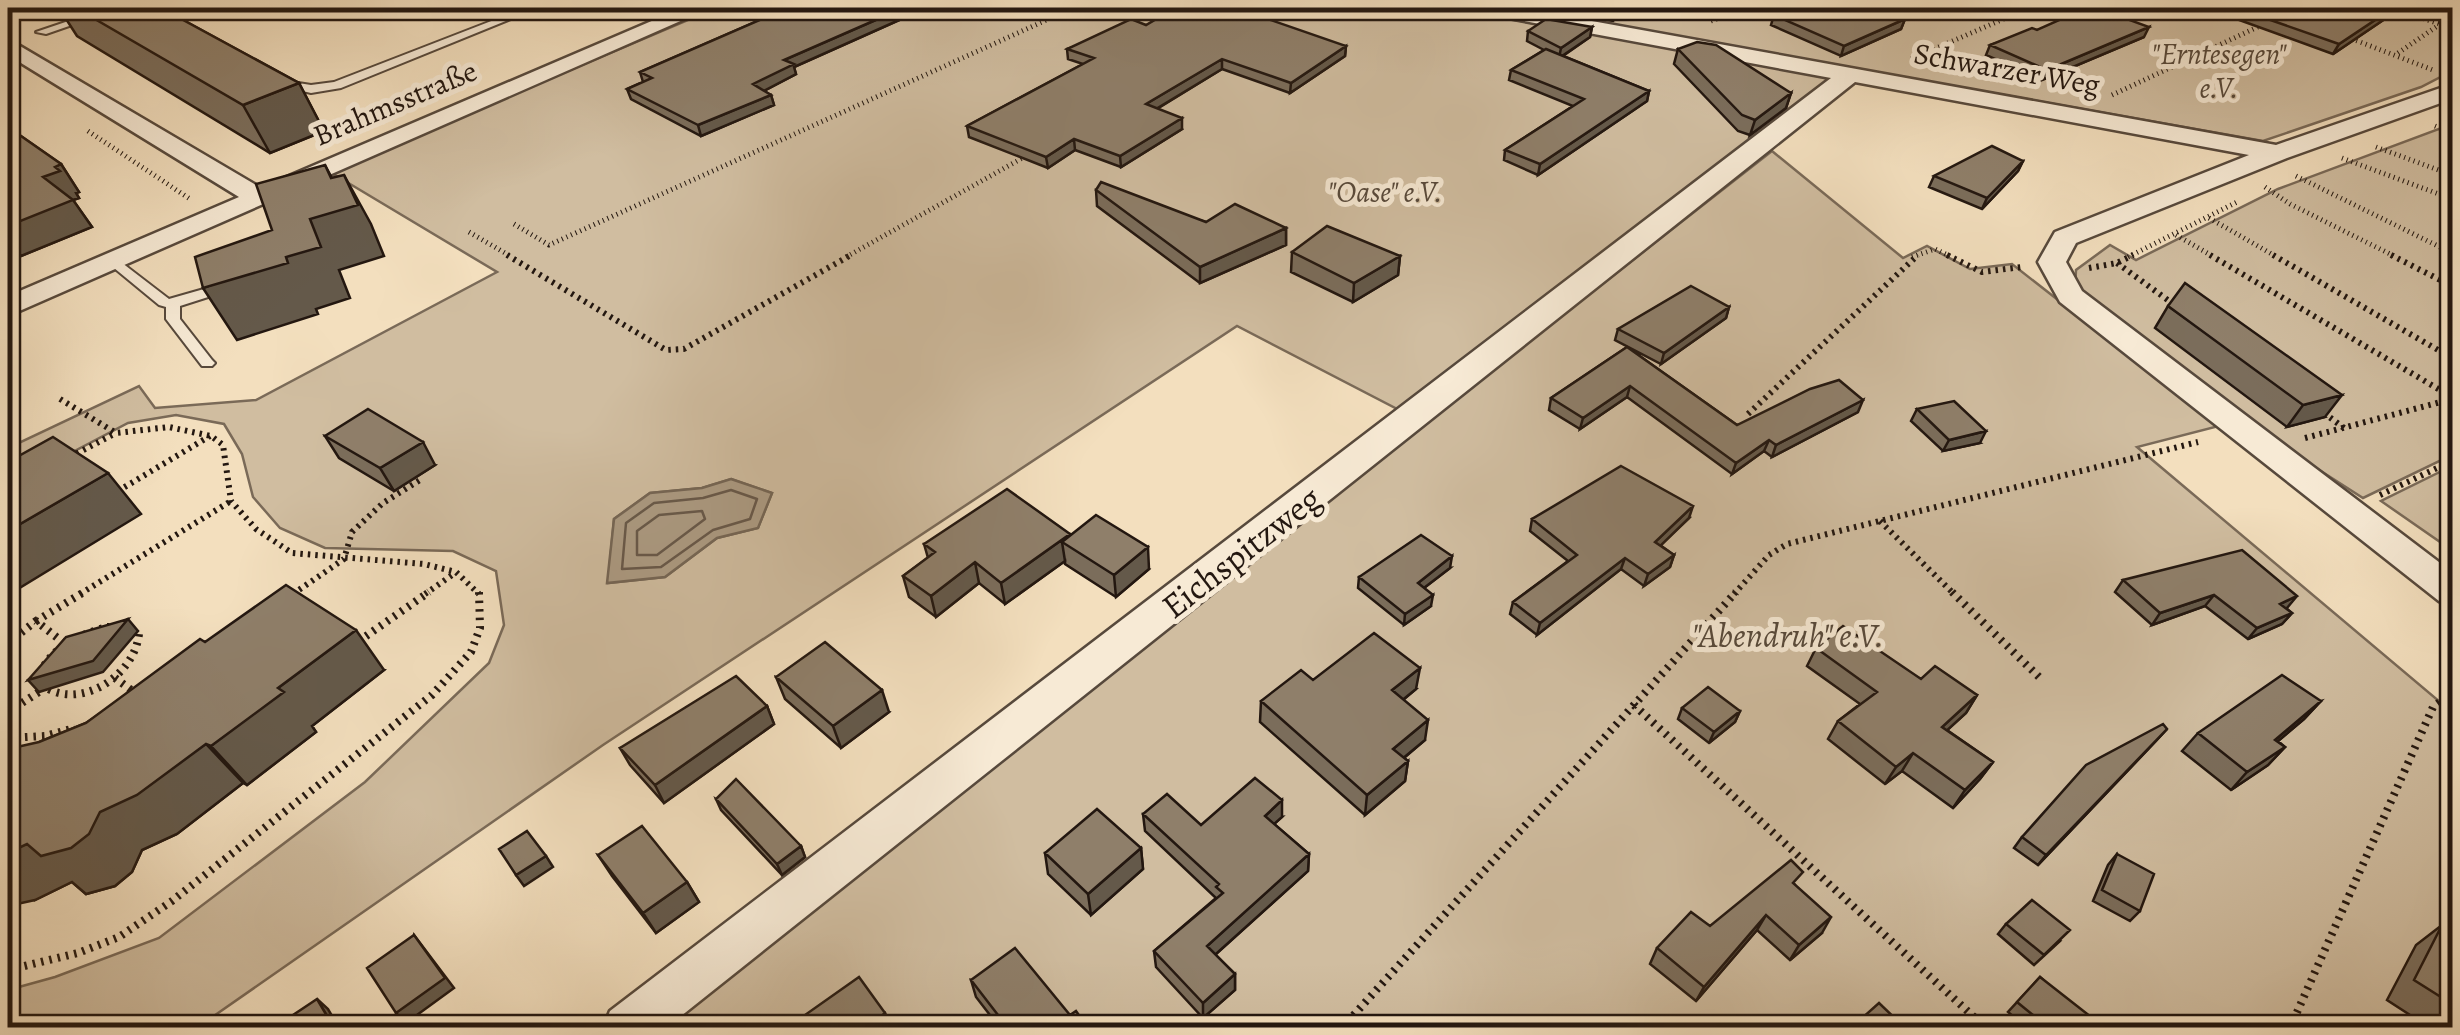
<svg xmlns="http://www.w3.org/2000/svg" width="2460" height="1035" viewBox="0 0 2460 1035" font-family="Alegreya,serif">
<rect width="100%" height="100%" fill="#f3dfbe"/>
<filter id="stains"><feTurbulence type="fractalNoise" baseFrequency=".002" numOctaves="4"/><feColorMatrix values="0 0 0 0 .2 0 0 0 0 .09 0 0 0 0 .02 0 0 0 .5 -.17"/></filter>
<radialGradient id="worn" r=".72"><stop offset=".6" stop-color="#630" stop-opacity="0"/><stop offset="1" stop-color="#630" stop-opacity=".3"/></radialGradient>
<path fill="#d0bda0" stroke="#7a6a58" stroke-width="2.5" fill-rule="evenodd" d="M716,8H1446L1839,77L1405,413L1237,326L603,745L198,1027H8V990L55,977L159,938L365,782L489,663L504,625L496,571L453,551L325,548L280,528L253,497L242,454L224,424L176,415L128,423L8,486V448L139,386L155,408L256,400L497,272L330,172ZM731,479L772,493L758,528L717,538L665,577L608,583L614,519L650,493L702,488Z
M1513,8H2452V71L2421,87L2263,141Z
M2452,124V455L2363,498L2269,438L2075,290L2076,270L2110,245L2136,260L2278,189Z
M1772,151L1903,258L1927,246L1970,269L2012,264L2219,426L2137,447L2447,708L2452,707V1027L652,1028Z
M2452,466V540L2443,544L2381,501Z"/>
<path fill="#ac9b83" stroke="#756655" stroke-width="2.5" d="M731,479L772,493L758,528L717,538L665,577L607,583L614,519L650,493L702,488Z"/>
<g fill="none" stroke-linecap="round" stroke-linejoin="round">
<path stroke="#68594a" stroke-width="2.5" d="M731,490L757,499L750,519L713,530L661,567L622,569L626,523L654,503L703,498Z
M702,511L705,519L657,555H637V531L659,515Z"/>
<defs>
<path id="service" d="M107,8H121L46,34L36,32Z
M525,8H538L341,88L311,93L273,84L279,80L311,85L334,82Z
M113,256L169,299L225,283L230,284V290L180,306V319L212,360L215,363L212,366H202L166,319V307L159,305L108,263V257Z"/>
<path id="minor" d="M682,8H710L8,316V296L239,197L8,55V39L261,188Z
M1477,8H1520L2276,145L2452,84V99L2287,158L2076,243L2066,262L2082,291L2452,572V605L2439,601L2060,302L2038,262L2055,232L2249,155L1855,82L666,1028H603L610,1011L1831,78L1487,14Z"/>
</defs>
<use href="#service" stroke="#57493c" stroke-width="4"/>
<use href="#minor" stroke="#57493c" stroke-width="5"/>
<path stroke="#231710" stroke-width="5" stroke-dasharray="1 4" stroke-linecap="butt" d="M2390,8L2440,24
M1711,21L1747,8
M1263,22L1288,8
M2347,37L2433,70
M2398,53L2452,16
M1911,59L2029,8
M2112,95L2264,24
M2435,126L2452,133
M88,131L190,199
M2376,147L2452,175
M2342,158L2452,199
M2296,176L2452,253
M2265,187L2290,204L2396,257
M2209,218L2277,257
M514,224L549,245L1073,8
M469,232L512,257
M2176,235L2214,257
M846,257L1026,156
M1912,257L1935,249L1952,257
M2128,257L2237,202"/>
<path stroke="#231710" stroke-width="6" stroke-dasharray="2.5 5" stroke-linecap="butt" d="M507,255L666,350L684,349L851,255
M1947,255L1982,272L2022,267
M2210,255L2452,397
M2273,255L2452,358
M2391,255L2452,286
M2117,263L2176,306
M2089,268L2117,263L2133,255
M60,399L116,433L169,427L211,436L223,445L231,501L256,529L292,553L424,564L456,572L479,594
M2324,413L2344,428
M1748,414L1918,255
M2305,438L2452,399
M70,457L116,433
M118,491L210,436
M2380,495L2452,461
M1880,521L1954,594
M80,594L231,501
M293,594L344,559L352,532L383,503L420,480
M425,594L455,573
M1734,594L1769,555L1787,544L2198,442"/>
<path stroke="#231710" stroke-width="8" stroke-dasharray="2.5 6" stroke-linecap="butt" d="M1952,592L2039,677
M293,594L297,592
M36,621L84,592
M107,627H127L139,634C134,679 73,715 37,681C48,648 76,636 107,627Z
M359,641L429,592
M8,643L36,621L64,643
M115,678L138,695
M1634,705L1986,1028
M8,712L42,690
M8,738L45,736L75,728
M8,970L78,953L119,937L172,901L432,695L471,652L480,628L479,592
M1342,1028L1736,592
M2290,1028L2433,707L2452,693"/>
<use href="#service" fill="#f7ead5" fill-rule="evenodd"/>
<use href="#minor" fill="#f7ead5" fill-rule="evenodd"/>
</g>
<path fill="#7b6d5b" stroke="#231710" stroke-width="2.5" d="M59,8H161L299,83L324,131L270,153L77,36Z
M787,8H926L794,67L796,74L764,91L771,95L774,105L701,136L631,99L627,89L643,82L640,72Z
M945,8H978L961,15Z
M1560,8H1624L1613,21L1567,13Z
M1784,8H1879H1878L1905,19L1901,29L1841,56L1771,25L1774,15L1788,9Z
M2236,8H2401L2333,54L2231,17Z
M1146,25L1346,46L1345,56L1290,93L1222,69L1157,109L1182,129L1121,167L1075,150L1048,168L969,137L967,126L1083,64L1068,59L1067,49Z
M1592,27L1590,37L1563,56L1649,91L1647,101L1538,175L1504,160L1505,150L1573,106L1509,80L1511,70L1544,50L1527,41L1528,31Z
M2037,30L2144,37L2042,80L1986,55L1990,45Z
M1678,49L1791,93L1786,108L1750,135L1738,131L1674,64Z
M8,127L61,164L79,192L76,193L79,198L73,200L92,227L21,256L8,245Z
M2023,161L2018,171L1982,209L1929,187L1934,176Z
M1096,190L1206,222L1286,228V245L1200,283L1097,206Z
M1292,252L1400,256L1398,275L1353,302L1291,272Z
M2168,306L2325,417L2287,427L2155,328Z
M1729,307L1726,318L1661,364L1615,340L1618,329Z
M1627,347L1737,425L1858,412L1772,457L1764,451L1732,474L1627,397L1580,429L1549,410L1551,398Z
M1917,409L1980,443L1943,451L1911,421Z
M325,436L435,465L394,491L339,458Z
M1689,518L1660,545L1674,555L1670,567L1644,586L1621,569L1537,635L1510,614L1513,602L1568,561L1530,531L1532,519Z
M1070,534L1149,569L1116,597L1065,564V561L1005,604L979,583L936,617L909,597L903,576L928,558L924,544Z
M1450,568L1424,588L1431,606L1404,625L1358,588L1359,577Z
M2123,580L2287,608H2286L2292,613L2282,624L2248,639L2205,606L2152,625L2115,592Z
M205,642L384,670L312,726L316,732L247,785L243,783L177,834L142,850L132,872L115,886L86,894L72,882L35,900L39,742L86,723Z
M1816,648L1977,695L1966,713L1947,730L1993,762L1980,779L1953,808L1902,771L1885,784L1828,739L1838,721L1860,704L1807,666Z
M776,677L889,712L841,748L785,699Z
M1313,680L1416,689L1403,700L1425,740L1404,758L1408,761L1405,781L1365,815L1260,722L1261,701Z
M2321,701L2304,719L2278,741L2285,747L2268,765L2231,790L2182,751L2198,733Z
M767,706L774,724L664,803L630,765L620,748Z
M1682,708L1740,711L1735,722L1709,743L1678,719Z
M2167,729L2038,865L2014,848L2022,837Z
M716,799L801,846L805,857L782,875L721,810Z
M1143,814L1201,825L1282,817L1274,824L1309,854L1308,871L1215,955L1235,974V990L1203,1018L1156,967L1154,951L1216,898L1145,831Z
M1141,848L1143,869L1091,915L1048,874L1045,853Z
M2117,854L2140,911L2130,921L2093,901L2108,865Z
M598,855L687,882L699,902L656,933L612,876Z
M1795,885L1822,933L1790,960L1757,930L1696,1001L1650,964L1657,948L1710,926Z
M2006,924L2060,941L2034,965L1998,934Z
M2442,925L2452,931V1024L2447,1028H2430L2387,1000L2416,945Z
M2040,977L2097,1028H2027L2008,1012Z
M971,980L1070,1015L1088,1028H1000L976,997Z"/>
<path fill="#64594a" stroke="#231710" stroke-width="2.5" d="M903,8H926L794,67L796,74L756,95L753,84L784,60Z
M960,8H978L961,15Z
M1618,8H1624L1613,21L1615,11Z
M2393,8H2401L2333,54L2339,44Z
M1905,19L1901,29L1841,56L1844,46Z
M1592,27L1590,37L1559,58L1561,48Z
M2149,27L2144,37L2042,80L2047,70Z
M1346,46L1345,56L1290,93L1291,83Z
M1222,59V69L1146,115V104Z
M299,83L324,131L270,153L243,105Z
M1649,91L1647,101L1538,175L1540,164Z
M1791,93L1786,108L1750,135L1755,120Z
M771,95L774,105L701,136L698,125Z
M1182,118V129L1121,167L1120,156Z
M1074,139L1075,150L1048,168L1046,157Z
M2023,161L2018,171L1982,209L1987,198Z
M61,164L79,192L76,193L79,198L73,200L92,227L21,256L8,238V226L43,177L55,167Z
M325,165L348,208L344,175L371,224L384,256L339,270L350,298L316,309L318,314L237,340L203,288L286,257L310,219L331,178Z
M1286,228V245L1200,283V267Z
M1400,256L1398,275L1353,302L1354,283Z
M1729,307L1726,318L1661,364L1664,353Z
M1630,386L1627,397L1580,429L1583,418Z
M2342,395L2325,417L2287,427L2303,405Z
M1863,400L1858,412L1772,457L1776,445Z
M1986,431L1980,443L1943,451L1949,440Z
M1769,440L1764,451L1732,474L1736,463Z
M423,442L435,465L394,491L380,468Z
M108,473L141,514L8,595V531Z
M1693,506L1689,518L1652,554L1655,542Z
M1070,534L1062,542L1065,561L1005,604L1001,583Z
M1148,547L1149,569L1116,597L1114,575Z
M1674,555L1670,567L1644,586L1648,574Z
M1452,556L1450,568L1416,594L1418,583Z
M1625,558L1621,569L1537,635L1540,623Z
M975,562L979,583L936,617L931,596Z
M1433,595L1431,606L1404,625L1405,614Z
M2214,595L2205,606L2152,625L2160,613Z
M2297,596L2287,608L2270,615L2280,604Z
M2292,613L2282,624L2248,639L2257,628Z
M128,619L138,631L103,672L39,692L28,680Z
M356,630L384,670L312,726L316,732L247,785L211,746L278,688Z
M1420,668L1416,689L1389,711L1392,690Z
M882,690L889,712L841,748L833,726Z
M1977,695L1966,713L1931,745L1942,727Z
M2321,701L2304,719L2258,758L2275,740Z
M767,706L774,724L664,803L655,785Z
M1740,711L1735,722L1709,743L1714,732Z
M1428,720L1425,740L1390,769L1393,749Z
M2167,729L2157,740L2038,865L2046,855Z
M206,744L243,783L177,834L142,850L132,872L115,886L86,894L72,882L35,900L8,906V853Z
M2285,747L2268,765L2231,790L2247,772Z
M1913,753L1902,771L1885,784L1896,767Z
M1408,761L1405,781L1365,815L1367,795Z
M1993,762L1980,779L1953,808L1965,790Z
M1282,800V817L1264,833L1265,816Z
M801,846L805,857L782,875L777,864Z
M1141,848L1143,869L1091,915L1088,894Z
M1309,854L1308,871L1207,962V946Z
M546,856L553,867L524,886L516,875Z
M687,882L699,902L656,933L643,913Z
M1766,915L1757,930L1696,1001L1704,987Z
M1831,917L1822,933L1790,960L1799,945Z
M414,935L454,988L406,1023L396,1013Z
M1235,974V990L1203,1018V1003Z
M317,999L328,1009L339,1028H334Z
M885,1013L889,1023L883,1028H866Z"/>
<path fill="#8f7f6a" stroke="#231710" stroke-width="2.5" d="M76,8H161L299,83L243,105Z
M787,8H903L784,60L794,64L753,84L771,95L698,125L627,89L652,78L640,72Z
M1175,8H1236L1346,46L1291,83L1222,59L1146,104L1182,118L1120,156L1074,139L1046,157L967,126L1094,58L1067,49L1131,19L1146,25Z
M1595,8H1618L1615,11Z
M1793,8H1877L1905,19L1844,46L1774,15Z
M2086,8H2097L2149,27L2047,70L1990,45L2032,28L2037,30Z
M2236,8H2393L2339,44Z
M1546,19L1592,27L1561,48L1528,31Z
M1697,42L1716,45L1791,93L1755,120L1742,115L1678,49Z
M1546,49L1649,91L1540,164L1505,150L1584,99L1511,70Z
M8,127L61,164L55,167L60,171L43,177L73,200L8,226Z
M1992,146L2023,161L1987,198L1934,176Z
M325,165L331,178L344,175L358,205L310,219L321,247L286,257L288,263L203,288L195,257L272,230L256,184Z
M1101,182L1206,222L1235,204L1286,228L1200,267L1096,190Z
M1327,226L1400,256L1354,283L1292,252Z
M2185,283L2342,395L2303,405L2168,306Z
M1691,286L1729,307L1664,353L1618,329Z
M1627,347L1737,425L1810,389L1839,380L1863,400L1776,445L1769,440L1736,463L1630,386L1583,418L1551,398Z
M1954,401L1986,431L1949,440L1917,409Z
M368,409L423,442L380,468L325,436Z
M53,437L108,473L8,531V462Z
M1621,466L1693,506L1655,542L1674,555L1648,574L1625,558L1540,623L1513,602L1577,555L1532,519Z
M1007,489L1070,534L1001,583L975,562L931,596L903,576L935,552L924,544Z
M1096,515L1148,547L1114,575L1062,542Z
M1421,535L1452,556L1418,583L1433,595L1405,614L1359,577Z
M2242,550L2297,596L2280,604L2292,613L2257,628L2214,595L2160,613L2123,580Z
M286,585L356,630L278,688L284,692L211,746L206,744L137,795L100,812L89,834L71,848L41,856L27,844L8,853V749L39,742L86,723L200,639L205,642Z
M128,619L93,661L28,680L66,637Z
M1843,626L1921,679L1935,666L1977,695L1942,727L1993,762L1965,790L1913,753L1896,767L1838,721L1877,692L1816,648Z
M1374,633L1420,668L1392,690L1428,720L1393,749L1408,761L1367,795L1261,701L1301,670L1313,680Z
M825,642L882,690L833,726L776,677Z
M2282,675L2321,701L2275,740L2285,747L2247,772L2198,733Z
M736,676L767,706L655,785L620,748Z
M1708,687L1740,711L1714,732L1682,708Z
M2163,724L2167,729L2046,855L2022,837L2086,765Z
M1255,778L1282,800L1265,816L1309,854L1207,946L1235,974L1203,1003L1154,951L1223,893L1216,887L1219,884L1143,814L1167,794L1201,825Z
M736,779L801,846L777,864L716,799Z
M1097,809L1141,848L1088,894L1045,853Z
M642,826L687,882L643,913L598,855Z
M527,831L546,856L516,875L499,849Z
M2117,854L2154,874L2140,911L2102,890Z
M1791,860L1803,872L1793,883L1831,917L1799,945L1766,915L1704,987L1657,948L1691,912L1710,926Z
M2032,900L2070,930L2044,955L2006,924Z
M2442,925L2452,931V1004L2414,980Z
M414,935L445,978L396,1013L367,968Z
M1015,948L1070,1015L1076,1011L1088,1028H1037L1033,1021L1024,1028H1008L971,980Z
M859,977L885,1013L866,1028H813L805,1015Z
M2040,977L2100,1024L2097,1028H2049L2017,1002Z
M317,999L334,1028H279L278,1025Z
M1879,1003L1905,1028H1851Z"/>
<g text-anchor="middle" dominant-baseline="central" stroke-width="10" stroke-linejoin="round" paint-order="stroke">
<g font-size="30" font-style="italic" fill="#57493b" stroke="#f7ead5">
<text x="2219" y="54">"Erntesegen"<tspan x="2219" dy="34">e.V.</tspan></text>
<text x="1385" y="192">"Oase" e.V.</text>
</g>
<g font-size="30" fill="#231710" stroke="#f7ead5">
<text transform="translate(2007 69) rotate(10)">Schwarzer Weg</text>
<text transform="translate(395 103) rotate(-23)">Brahmsstraße</text>
</g>
<g font-size="35" fill="#231710" stroke="#f7ead5">
<text transform="translate(1241 552) rotate(-38)">Eichspitzweg</text>
</g>
<g font-size="35" font-style="italic" fill="#57493b" stroke="#f7ead5">
<text x="1788" y="635">"Abendruh" e.V.</text>
</g>
</g>
<rect width="2460" height="1035" fill="none" stroke="#f3dfbe" stroke-width="40"/>
<rect x="10" y="10" width="2440" height="1015" fill="none" stroke="#231710" stroke-width="5"/>
<rect x="20" y="20" width="2420" height="995" fill="none" stroke="#231710" stroke-width="2.5"/>
<rect width="100%" height="100%" filter="url(#stains)"/>
<rect width="100%" height="100%" fill="url(#worn)"/>
</svg>
